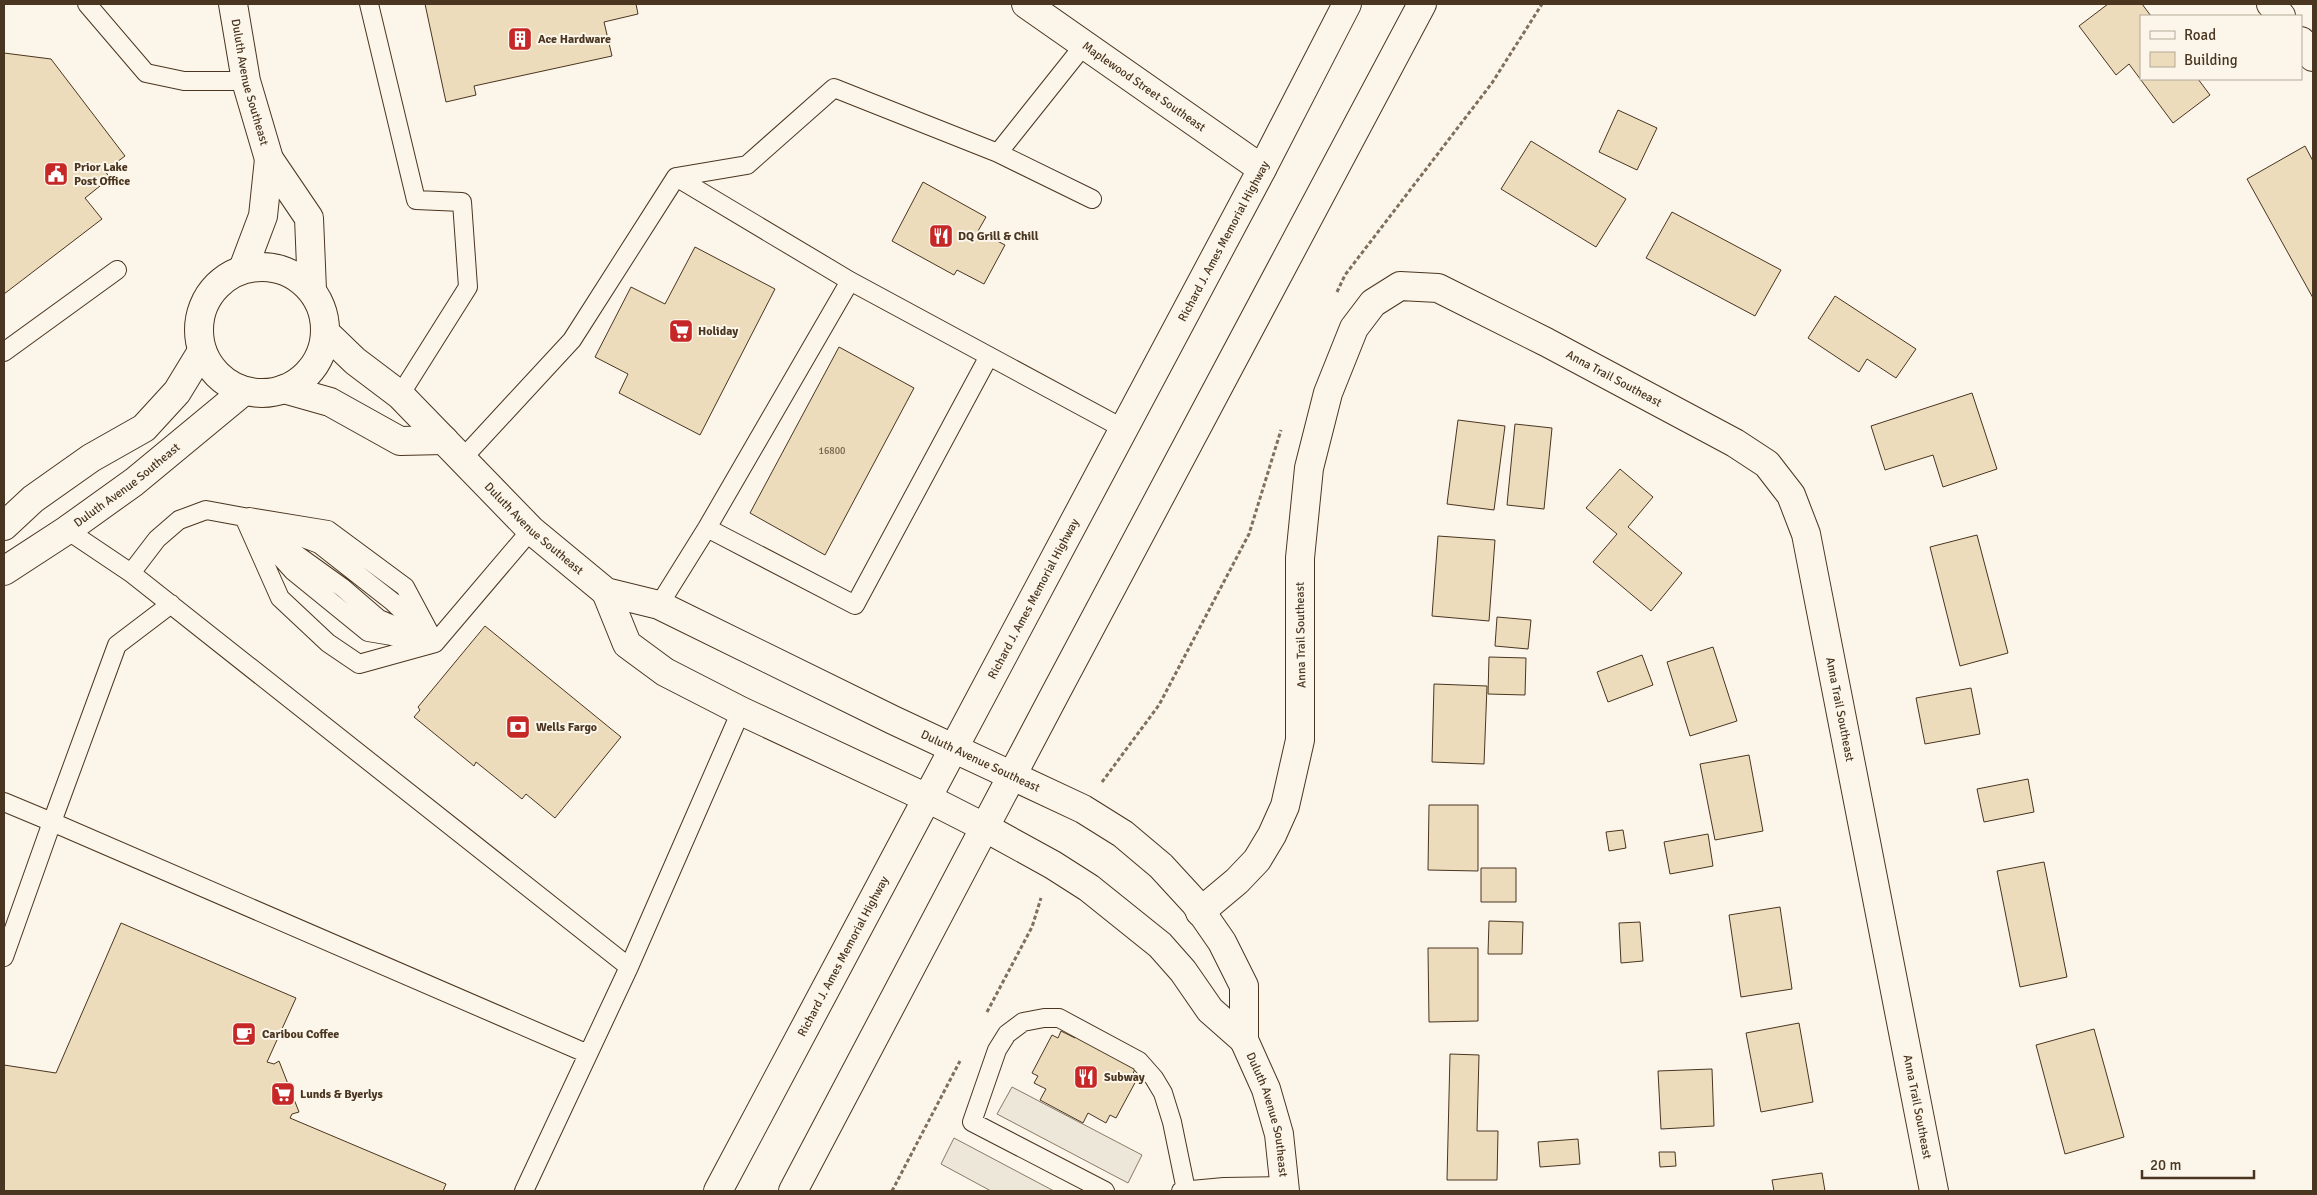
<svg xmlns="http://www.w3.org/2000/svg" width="2317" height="1195" viewBox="0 0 2317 1195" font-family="Signika,sans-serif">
<rect width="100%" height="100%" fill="#fbf6e9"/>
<path fill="#ede7d9" stroke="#887966" d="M1012,1087L1142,1155L1128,1183L997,1114Z
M954,1138L1054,1191H991L941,1164Z"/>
<path fill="#ecdcbc" stroke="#4a3520" d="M425,4H636L638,14L604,22L612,56L474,86L476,95L446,102Z
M2108,4H2142L2151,16H2141V79H2198L2210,95L2173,123L2129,64L2116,75L2079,26Z
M4,53L51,59L125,156L105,171L110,178L85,198L102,219L4,294Z
M1618,110L1657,128L1637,170L1599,152Z
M1531,141L1626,199L1596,247L1501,189Z
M2305,146L2313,161V298L2247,179Z
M923,182L986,217L978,231L1005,245L984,284L957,270L954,275L892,241Z
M1672,212L1781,270L1755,316L1646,258Z
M695,247L775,289L700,435L619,393L628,374L595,357L631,287L665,304Z
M1835,296L1916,349L1896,378L1867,359L1859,372L1808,338Z
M839,347L914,388L825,555L750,513Z
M1972,393L1997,469L1943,487L1933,455L1885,470L1871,426Z
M1458,420L1505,426L1494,510L1447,504Z
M1515,424L1552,428L1544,509L1507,505Z
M1620,469L1653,497L1628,527L1682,573L1651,611L1593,562L1617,534L1586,508Z
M1977,535L2008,653L1960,666L1930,547Z
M1438,536L1495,540L1489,621L1432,616Z
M1497,617L1531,620L1528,649L1495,646Z
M485,626L621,737L555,818L526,794L522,799L476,762L474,766L414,717L420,710L418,707Z
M1713,647L1737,721L1690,736L1667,662Z
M1642,655L1653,685L1608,702L1597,672Z
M1489,657L1526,658L1525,695L1488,694Z
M1434,684L1487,686L1484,764L1432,762Z
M1971,688L1980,734L1925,744L1916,698Z
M1749,755L1763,831L1715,840L1700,764Z
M2028,779L2034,812L1984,822L1977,789Z
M1429,805H1478V871L1428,870Z
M1623,830L1626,848L1609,851L1606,832Z
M1708,834L1713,866L1670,874L1664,842Z
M2044,862L2067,977L2020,987L1997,871Z
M1481,868H1516V902H1481Z
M1780,907L1792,989L1741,997L1729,915Z
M1489,921L1523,922L1522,954H1488Z
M1640,922L1643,961L1621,963L1619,923Z
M121,923L296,998L267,1062L274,1064L279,1061L299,1112L292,1114L290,1118L446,1184L443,1191H4V1065L56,1073Z
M1428,948H1478V1021L1429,1022Z
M1799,1023L1813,1102L1761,1112L1746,1033Z
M2094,1029L2124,1137L2065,1154L2036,1045Z
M1061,1031L1075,1038L1076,1035L1135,1069L1132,1076L1137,1079L1116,1118L1110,1115L1106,1123L1088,1113L1083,1123L1040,1100L1046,1089L1034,1083L1038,1076L1032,1073L1052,1035L1058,1038Z
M1450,1054L1479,1055L1477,1131H1498L1497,1180H1447Z
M1712,1069L1714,1126L1661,1129L1658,1071Z
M1578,1139L1580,1164L1540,1167L1538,1142Z
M1659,1152H1675L1676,1166L1660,1167Z
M1822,1173L1825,1191H1774L1772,1180Z"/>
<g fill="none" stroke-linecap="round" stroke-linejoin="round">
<defs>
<path id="lane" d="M87,4L146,73L184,81H246
M369,4L416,200L462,202L468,287L400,395
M998,153L1092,199
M676,177L747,165L834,88L998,153L1084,45
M4,352L117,270
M462,459L572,340L676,177L850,281
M244,517L280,598L328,643L359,664L435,643L531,530
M249,517L328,530L405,587L435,643
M707,528L855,605L989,356
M67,530L131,573L629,967L741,711
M282,530L319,544L393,602L422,630
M266,541L293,571L368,632L410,639
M131,573L157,539L179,520L206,510L244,517L343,588L379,619L435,643
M659,605L707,528L850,281L1124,429
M4,802L52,822L117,645L171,604
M4,957L52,822L588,1054
M524,1191L629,967
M1105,1191L972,1122L997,1050L1007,1034L1023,1022L1044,1018H1059L1139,1061L1154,1078L1163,1093L1172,1122L1186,1190
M1181,1191L1224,1187L1285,1186"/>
<g id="street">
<path id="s1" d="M1026,4L1262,169"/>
<path d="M2271,4L2281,16"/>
<path d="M2301,41L2313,57"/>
<path id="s2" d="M1200,912L1237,881L1257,860L1272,835L1285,806L1300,740V558L1309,468L1328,393L1354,328L1373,303L1400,286L1438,288L1546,342L1735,443L1767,464L1791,495L1806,534L1934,1191"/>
</g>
<g id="secondary">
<path id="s3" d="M233,4L246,81L269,159L309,218L312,290"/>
<circle cx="262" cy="330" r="63"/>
<path d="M243,269L263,216L269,159"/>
<path id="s4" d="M326,333L355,361L400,395L531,530L606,592L659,605L893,720L1083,809L1123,834L1161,866L1195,903L1222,942L1244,986V1040L1266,1089L1279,1134L1285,1191"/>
<path d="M284,389L330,402L400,441L444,440"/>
<path d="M4,526L33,499L91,458L144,428L177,392L202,351"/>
<path id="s5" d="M4,571L67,530L134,482L244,391"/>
<path d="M606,592L627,644L665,672L741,711L927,798L984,827L1053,865L1089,888L1160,945L1183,971L1210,1010L1244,1040"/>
</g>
<g id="primary">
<path id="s6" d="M718,1191L1262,169L1347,4"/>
<path d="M793,1191L1055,694L1422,4"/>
</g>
</defs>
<use href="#lane" stroke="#4a3520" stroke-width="20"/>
<use href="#street" stroke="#4a3520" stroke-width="30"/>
<use href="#secondary" stroke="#4a3520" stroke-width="30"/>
<use href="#primary" stroke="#4a3520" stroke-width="30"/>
<path stroke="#7f6f5c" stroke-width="3" stroke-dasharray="4 2.5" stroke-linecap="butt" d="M1337,292L1345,275L1492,83L1542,4
M1102,782L1159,705L1249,534L1281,430
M987,1012L1032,927L1041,898
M892,1191L960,1061"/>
<use href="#lane" stroke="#fbf6e9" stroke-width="18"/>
<use href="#street" stroke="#fbf6e9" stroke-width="28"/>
<use href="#secondary" stroke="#fbf6e9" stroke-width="28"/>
<use href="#primary" stroke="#fbf6e9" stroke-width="28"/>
</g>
<defs>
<symbol id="building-square" viewBox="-11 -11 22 22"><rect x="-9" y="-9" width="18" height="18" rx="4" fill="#c62828" stroke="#fbf6e9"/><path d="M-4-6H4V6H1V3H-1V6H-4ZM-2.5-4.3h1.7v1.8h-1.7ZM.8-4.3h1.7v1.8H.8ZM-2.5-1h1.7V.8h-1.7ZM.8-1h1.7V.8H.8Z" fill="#fff"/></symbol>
<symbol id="civic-square" viewBox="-11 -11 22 22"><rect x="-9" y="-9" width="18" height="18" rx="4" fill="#c62828" stroke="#fbf6e9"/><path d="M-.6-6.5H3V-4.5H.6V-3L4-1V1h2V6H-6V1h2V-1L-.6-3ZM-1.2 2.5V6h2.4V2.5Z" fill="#fff"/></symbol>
<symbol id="restaurant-square" viewBox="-11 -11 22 22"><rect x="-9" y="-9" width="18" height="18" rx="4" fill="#c62828" stroke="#fbf6e9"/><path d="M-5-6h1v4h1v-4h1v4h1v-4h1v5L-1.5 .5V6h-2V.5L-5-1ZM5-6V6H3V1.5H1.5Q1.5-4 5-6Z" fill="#fff"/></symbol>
<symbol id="supermarket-square" viewBox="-11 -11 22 22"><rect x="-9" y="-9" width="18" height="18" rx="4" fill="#c62828" stroke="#fbf6e9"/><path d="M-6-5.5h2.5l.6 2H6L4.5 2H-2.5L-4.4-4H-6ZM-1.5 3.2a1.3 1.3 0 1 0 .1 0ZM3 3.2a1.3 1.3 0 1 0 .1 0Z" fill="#fff"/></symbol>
<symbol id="bank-square" viewBox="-11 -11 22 22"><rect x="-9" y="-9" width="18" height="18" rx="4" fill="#c62828" stroke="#fbf6e9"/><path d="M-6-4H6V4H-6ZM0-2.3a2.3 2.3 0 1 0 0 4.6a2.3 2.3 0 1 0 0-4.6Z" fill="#fff"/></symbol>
<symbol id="cafe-square" viewBox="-11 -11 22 22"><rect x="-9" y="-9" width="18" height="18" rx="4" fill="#c62828" stroke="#fbf6e9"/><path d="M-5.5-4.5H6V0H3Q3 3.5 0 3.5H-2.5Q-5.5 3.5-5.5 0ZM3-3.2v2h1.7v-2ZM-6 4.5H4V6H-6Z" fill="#fff"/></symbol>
</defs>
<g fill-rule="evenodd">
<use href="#building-square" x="506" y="25" width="28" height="28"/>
<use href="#civic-square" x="42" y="160" width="28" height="28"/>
<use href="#restaurant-square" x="927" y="222" width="28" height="28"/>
<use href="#supermarket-square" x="667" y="317" width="28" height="28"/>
<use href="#bank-square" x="504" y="713" width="28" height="28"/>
<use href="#cafe-square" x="230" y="1020" width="28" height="28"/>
<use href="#restaurant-square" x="1072" y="1063" width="28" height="28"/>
<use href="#supermarket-square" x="269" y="1080" width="28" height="28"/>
</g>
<g text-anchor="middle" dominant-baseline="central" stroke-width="4" stroke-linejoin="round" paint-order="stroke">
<g font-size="10" fill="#725f47">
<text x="832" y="451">16800</text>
</g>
<g font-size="12" font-weight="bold" fill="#4a3520" stroke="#fbf6e9" text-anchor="start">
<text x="538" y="39">Ace Hardware</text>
<text x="74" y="167">Prior Lake<tspan x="74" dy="14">Post Office</tspan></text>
<text x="958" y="236">DQ Grill &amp; Chill</text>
<text x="698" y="331">Holiday</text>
<text x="536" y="727">Wells Fargo</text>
<text x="262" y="1034">Caribou Coffee</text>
<text x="1104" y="1077">Subway</text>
<text x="300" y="1094">Lunds &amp; Byerlys</text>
</g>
<g font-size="12" fill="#4a3520" stroke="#fbf6e9">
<text stroke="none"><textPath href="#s3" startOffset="80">Duluth Avenue Southeast</textPath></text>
<text stroke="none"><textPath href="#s1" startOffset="144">Maplewood Street Southeast</textPath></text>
<text stroke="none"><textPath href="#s6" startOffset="1076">Richard J. Ames Memorial Highway</textPath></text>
<text stroke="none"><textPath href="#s2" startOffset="925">Anna Trail Southeast</textPath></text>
<text stroke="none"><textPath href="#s5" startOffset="150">Duluth Avenue Southeast</textPath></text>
<text stroke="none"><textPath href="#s4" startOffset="286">Duluth Avenue Southeast</textPath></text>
<text stroke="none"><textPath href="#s6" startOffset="671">Richard J. Ames Memorial Highway</textPath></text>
<text transform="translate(1301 635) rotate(-91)">Anna Trail Southeast</text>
<text stroke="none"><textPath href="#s2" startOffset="1360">Anna Trail Southeast</textPath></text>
<text stroke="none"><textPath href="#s4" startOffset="794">Duluth Avenue Southeast</textPath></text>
<text stroke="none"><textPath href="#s6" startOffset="266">Richard J. Ames Memorial Highway</textPath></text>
<text stroke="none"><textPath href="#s2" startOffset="1765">Anna Trail Southeast</textPath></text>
<text stroke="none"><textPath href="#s4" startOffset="1284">Duluth Avenue Southeast</textPath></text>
</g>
</g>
<rect width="2317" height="1195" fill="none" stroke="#4a3520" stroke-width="10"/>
<rect x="2140" y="15" width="162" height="65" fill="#fbf6e9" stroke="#b4a999"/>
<rect x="2150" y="31" width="25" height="8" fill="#fbf6e9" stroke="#b4a999"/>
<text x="2184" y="40" font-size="15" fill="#4a3520">Road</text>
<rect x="2150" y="52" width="25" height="15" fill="#ecdcbc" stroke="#b4a999"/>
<text x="2184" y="65" font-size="15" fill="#4a3520">Building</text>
<path d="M2142 1170v8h112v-8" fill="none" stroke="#4a3520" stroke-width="2.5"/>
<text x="2150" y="1170" font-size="15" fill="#4a3520" stroke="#fbf6e9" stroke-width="4" paint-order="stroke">20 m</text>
</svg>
